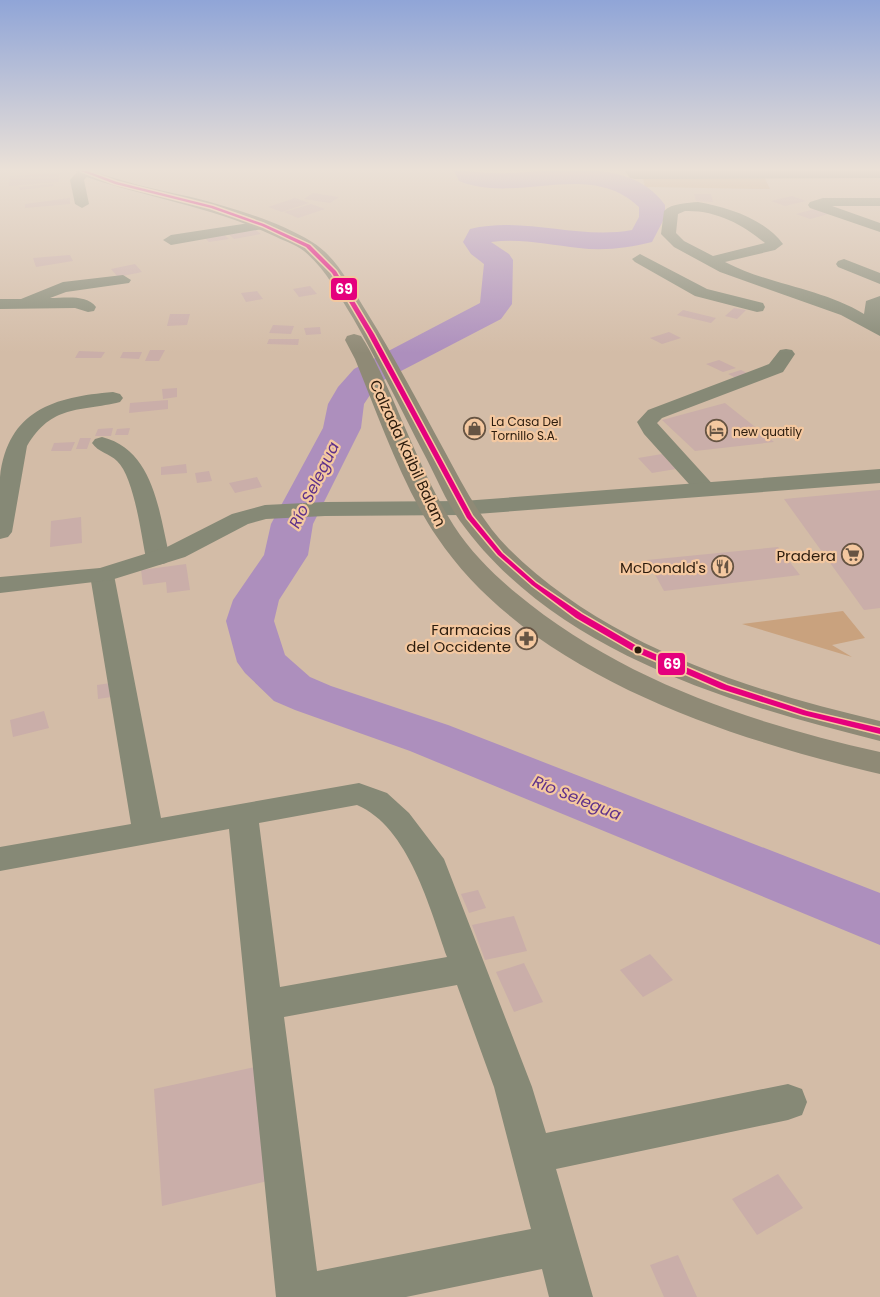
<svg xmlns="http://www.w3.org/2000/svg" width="880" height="1297" viewBox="0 0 880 1297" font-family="Poppins,sans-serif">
<rect width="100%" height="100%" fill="#d3bca7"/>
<path fill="#c9a27e" d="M641,171L762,172L770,189L645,187Z
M843,611L865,638L832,645L852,657L742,624Z"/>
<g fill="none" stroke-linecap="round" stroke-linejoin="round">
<path fill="#ad8fbd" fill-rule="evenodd" d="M454,171C472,171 489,174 507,173C557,172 631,156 665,205V217L652,242C628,248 604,251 579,248C550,245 521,238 491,242L509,254L513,260L512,304L501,319L378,383L364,404L361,428L313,524L308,555L279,600L274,621L285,655L310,677L331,686L448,725L880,893V945L410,751L295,710L274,701L245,673L237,662L226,621L233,600L264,555L271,524L323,428L328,404L338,387L354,369L480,303L484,264L471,254L463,242L470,229C524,216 578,240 632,230L639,217V207C589,159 517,205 459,181Z"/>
</g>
<path fill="#caaea9" d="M59,173V182L9,186L10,176Z
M53,184L54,186L20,190L19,187Z
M313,193L339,197L330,203L304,199Z
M694,194H711L713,202L696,201Z
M792,196L806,201L785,206L771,201Z
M70,198V204L25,208V204Z
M295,198L309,203L282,212L268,207Z
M311,204L325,209L298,218L284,212Z
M818,208L832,213L810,219L796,214Z
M253,228L261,234L234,239L227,233Z
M222,233L229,239L209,242L203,236Z
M70,255L73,261L36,267L33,258Z
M135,264L142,272L118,277L111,269Z
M310,286L317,294L299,297L293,289Z
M257,291L263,299L246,302L241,293Z
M734,308L746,310L737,319L725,316Z
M683,310L716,318L711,323L677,315Z
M170,314H190L187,325L167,326Z
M273,325L294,326L291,334L269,333Z
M320,327L321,334L306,335L304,328Z
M669,332L681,338L662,344L650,338Z
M269,339H299L298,345L267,344Z
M150,350H165L159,361H145Z
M79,351L105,352L101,358H75Z
M123,352H142L139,359L120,358Z
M719,360L736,368L723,372L706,364Z
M741,370L749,374L736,378L728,374Z
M177,388V397L163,399L162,389Z
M168,400V409L129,413L130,403Z
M725,403L774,442L695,451L662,420Z
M113,428L111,436H95L98,429Z
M130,428L128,435H115L117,429Z
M80,438H91L87,449H76Z
M75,442L71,451H51L54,443Z
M662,454L676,469L652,473L638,458Z
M186,464L187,473L161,475V467Z
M209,471L212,481L197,483L195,473Z
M257,477L262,487L235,493L229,483Z
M880,490V608L864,610L784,499Z
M81,517L82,543L50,547L51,521Z
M778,547L800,575L664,591L647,560Z
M186,564L190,590L167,593L166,582L143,585L141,570Z
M117,682L118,696L98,699L97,685Z
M44,711L49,728L13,737L10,720Z
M478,890L486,908L469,913L461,894Z
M514,916L527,951L485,960L472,925Z
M650,954L673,980L643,997L620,970Z
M524,963L543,1002L514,1012L496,972Z
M259,1066L276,1179L162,1206L154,1089Z
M778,1174L803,1208L757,1235L732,1199Z
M678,1255L697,1297H664L650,1265Z"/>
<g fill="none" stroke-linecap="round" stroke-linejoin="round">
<path fill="#868976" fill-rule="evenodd" d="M78,171L91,172L84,180L89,204L82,208L75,204L70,180Z
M625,171H880V178L635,179L630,178Z
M823,198H880V206H832L880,223V232L810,208L808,205L810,202Z
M698,202C727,207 765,219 783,244L775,250L725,262C769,285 821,288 864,314L866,301L880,296V336L841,315L720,272L674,247L661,234L664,211C672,203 688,203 698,202ZM685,211C716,210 742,224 765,243L713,256L684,241L676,233L678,214Z
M263,221L268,222L270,225L268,228L171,245L163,240L171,235Z
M640,254L707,289L763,303L765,307L763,311L757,312L695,296L635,262L632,259Z
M844,259L880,273V284L838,267L836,264L838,261Z
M123,275L131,280L129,283L66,292L50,298C64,298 87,294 96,307L94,311L88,312L75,308L0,309V299H21L63,282Z
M786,349L792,350L795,354L783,372L662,418L657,423L717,489L714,494L706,496L698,494L644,434L637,422L648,410L769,364L780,350Z
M113,392L120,394L123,398L120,402C79,412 52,404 27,446L12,532L8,537L0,539C0,519 0,497 0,477C8,410 54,397 113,392Z
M102,437C155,450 159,514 170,558L166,563L158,565L150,563L146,558C141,534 134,477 117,461C110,454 98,452 92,443L95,439Z
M102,568L111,570L114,575L161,818L359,783L387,793L409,813L444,859L532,1087L546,1133L788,1084L802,1089L807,1102L802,1115L788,1120L556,1169L593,1297H549L542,1269L406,1297H276L229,829L0,871V847L131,824L90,575L93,570ZM357,805C409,827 430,909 447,957L280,987L259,823ZM457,985L494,1087L531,1229L317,1271L284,1017Z"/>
<path fill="#868976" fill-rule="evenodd" d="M880,469V483L463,515L325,516L266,519L248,524L185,557L111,580L0,593V577L100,568L167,547L232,514L265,505L325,502L463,501Z"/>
<path fill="#8f8a76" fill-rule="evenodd" d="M76,171C96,171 103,175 121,180C144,187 168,192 191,197C230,207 278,221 312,242C337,257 351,287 366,311C394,356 419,404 444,450C463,485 481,521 509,549C608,647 749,690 880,721V741C731,704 554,652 460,521C445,500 435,474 423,452C400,407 378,362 353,318C338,294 326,269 304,251C295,244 282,240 272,235C210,206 142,197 78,174Z
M354,334L361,336C373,354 381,374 390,393C410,438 428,485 454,526C470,551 493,574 516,593C619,679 750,723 880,752V774C727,738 529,674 437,537C403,488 378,415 355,359L345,340L347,336Z"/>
<defs>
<path id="bus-1" d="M81,171H87L117,182L213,206L264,224L310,245L336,271L374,334L472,516L502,553L536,583L582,614L637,646L727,685L807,711L880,728V734L803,715L721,689L631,650L576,618L532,585L498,555L467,518L368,334L332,273L306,247L262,226L211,208L115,184Z"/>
</defs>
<use href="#bus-1" stroke="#f4c8a0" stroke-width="3"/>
<use href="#bus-1" fill="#e5007d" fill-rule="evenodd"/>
</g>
<linearGradient id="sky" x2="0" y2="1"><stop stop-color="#90a5d7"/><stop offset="0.48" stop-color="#ebe1d7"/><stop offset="1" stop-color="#ebe1d7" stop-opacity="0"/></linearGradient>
<rect width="880" height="353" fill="url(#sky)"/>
<defs>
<symbol id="shop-ring" viewBox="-11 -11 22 22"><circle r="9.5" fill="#f4c8a0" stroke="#665443" stroke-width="1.5"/><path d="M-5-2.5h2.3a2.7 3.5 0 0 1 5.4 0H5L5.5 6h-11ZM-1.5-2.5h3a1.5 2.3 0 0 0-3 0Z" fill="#665443"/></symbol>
<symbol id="hotel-ring" viewBox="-11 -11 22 22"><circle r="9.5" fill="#f4c8a0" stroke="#665443" stroke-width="1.5"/><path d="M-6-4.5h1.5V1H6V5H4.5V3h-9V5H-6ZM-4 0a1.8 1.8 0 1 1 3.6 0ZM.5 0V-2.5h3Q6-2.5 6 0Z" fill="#665443"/></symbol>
<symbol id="supermarket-ring" viewBox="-11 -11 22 22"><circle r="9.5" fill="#f4c8a0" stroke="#665443" stroke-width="1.5"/><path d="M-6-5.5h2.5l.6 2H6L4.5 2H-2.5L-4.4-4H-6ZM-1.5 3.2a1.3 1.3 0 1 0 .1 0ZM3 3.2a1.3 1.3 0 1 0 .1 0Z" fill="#665443"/></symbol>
<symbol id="restaurant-ring" viewBox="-11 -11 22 22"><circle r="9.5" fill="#f4c8a0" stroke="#665443" stroke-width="1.5"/><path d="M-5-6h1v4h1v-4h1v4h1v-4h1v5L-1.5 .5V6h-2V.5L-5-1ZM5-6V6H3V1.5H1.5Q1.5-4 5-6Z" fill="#665443"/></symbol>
<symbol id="pharmacy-ring" viewBox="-11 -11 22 22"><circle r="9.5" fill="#f4c8a0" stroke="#665443" stroke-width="1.5"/><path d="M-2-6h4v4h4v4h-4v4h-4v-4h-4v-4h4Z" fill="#665443"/></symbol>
</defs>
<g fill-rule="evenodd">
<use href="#shop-ring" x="462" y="416" width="25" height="25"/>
<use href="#hotel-ring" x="704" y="418" width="25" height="25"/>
<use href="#supermarket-ring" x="840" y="542" width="25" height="25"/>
<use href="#restaurant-ring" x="710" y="554" width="25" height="25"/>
<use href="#pharmacy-ring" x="514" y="626" width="25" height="25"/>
</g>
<circle fill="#2c1c0d" stroke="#f4c8a0" stroke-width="2" cx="638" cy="650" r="4.5"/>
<g text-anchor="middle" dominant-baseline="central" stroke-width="4.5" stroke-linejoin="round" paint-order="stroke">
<g font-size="12" fill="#2c1c0d" stroke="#f4c8a0" text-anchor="start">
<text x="491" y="421">La Casa Del<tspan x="491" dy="14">Tornillo S.A.</tspan></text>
<text x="733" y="431">new quatily</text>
</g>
<g font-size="15" fill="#2c1c0d" stroke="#f4c8a0">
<text transform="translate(408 453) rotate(65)">Calzada Kaibil Balam</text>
</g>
<g font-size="15" fill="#2c1c0d" stroke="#f4c8a0" text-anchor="end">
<text x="836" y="555">Pradera</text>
<text x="706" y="567">McDonald's</text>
<text x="511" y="629">Farmacias<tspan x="511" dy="17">del Occidente</tspan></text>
</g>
<g font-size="16" font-style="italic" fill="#5e318a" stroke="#f4c8a0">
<text transform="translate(314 485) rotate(-64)">Río Selegua</text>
<text transform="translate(577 798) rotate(22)">Río Selegua</text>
</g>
</g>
<g stroke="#f4c8a0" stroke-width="2">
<rect x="330" y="277" width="28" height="24" rx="5" fill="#e5007d"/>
<rect x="657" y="652" width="29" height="24" rx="5" fill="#e5007d"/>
</g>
<g font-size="14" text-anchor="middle" font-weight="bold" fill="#fff">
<text x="344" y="294">69</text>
<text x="672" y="669">69</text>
</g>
</svg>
